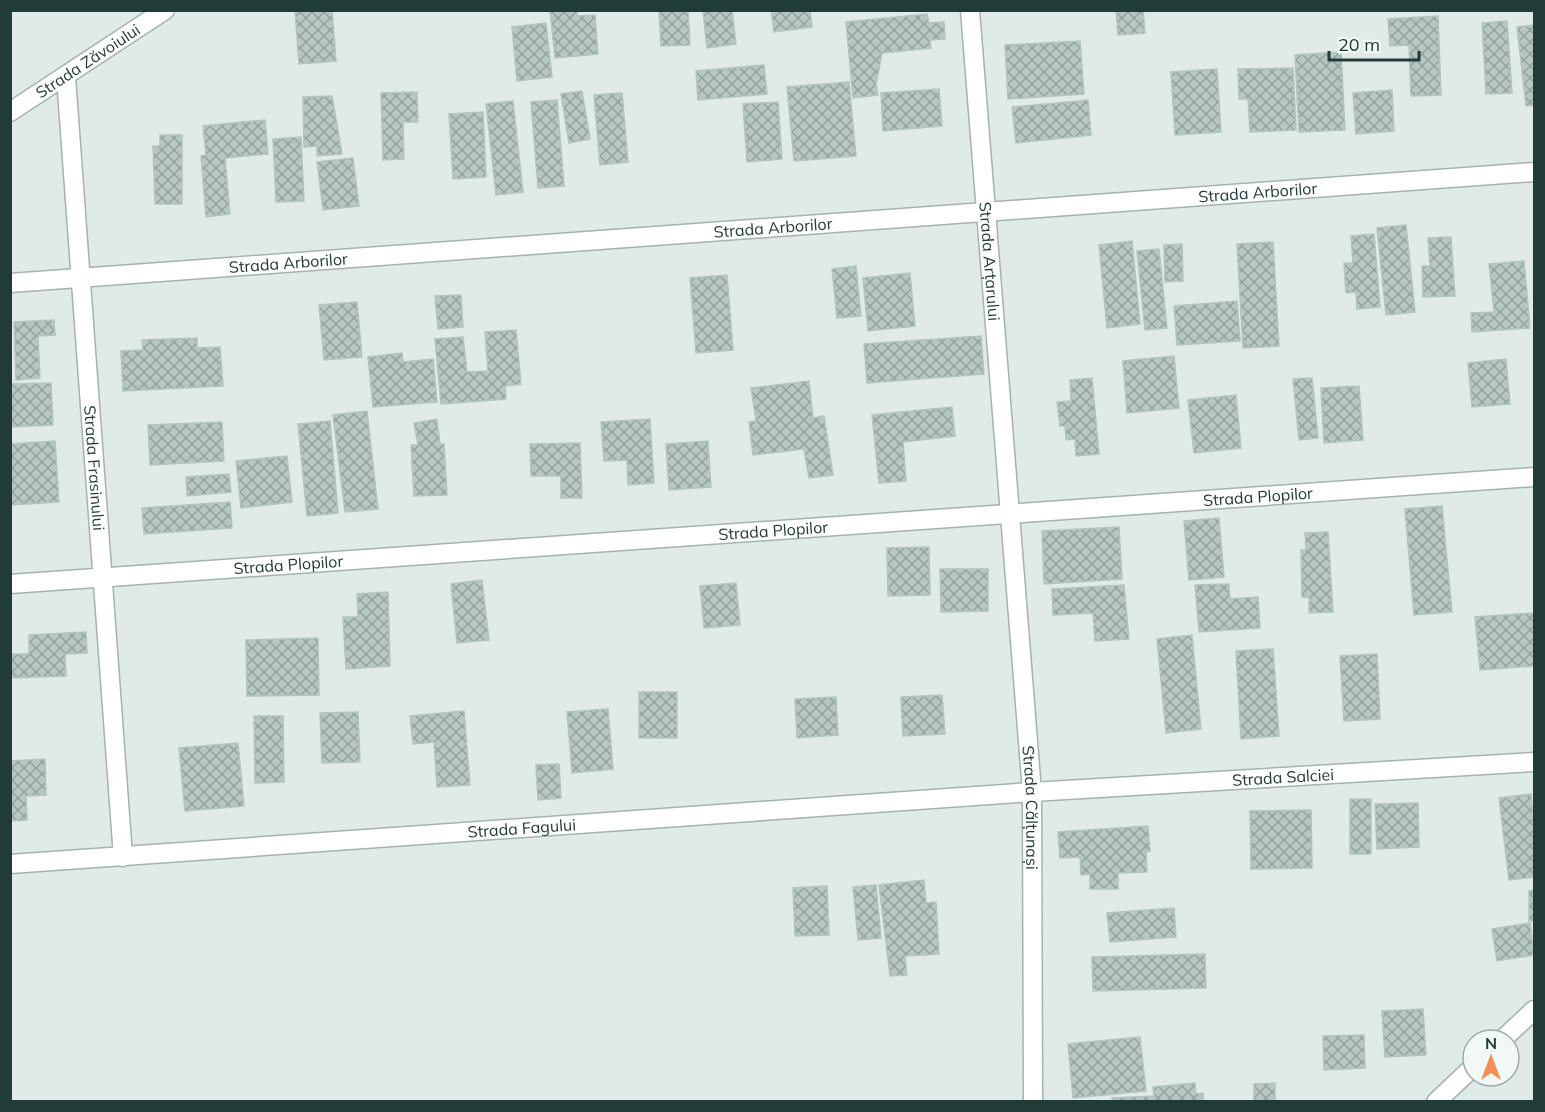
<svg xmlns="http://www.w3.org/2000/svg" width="1545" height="1112" viewBox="0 0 1545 1112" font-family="Mulish,sans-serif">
<defs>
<pattern id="building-cross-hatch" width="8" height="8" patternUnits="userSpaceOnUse" patternTransform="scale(1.5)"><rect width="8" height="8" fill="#b6c6c1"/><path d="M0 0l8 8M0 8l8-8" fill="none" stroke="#94a29e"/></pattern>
</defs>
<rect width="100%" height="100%" fill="#e0ebe8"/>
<path fill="url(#building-cross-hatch)" stroke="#b3c5bf" stroke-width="1.5" d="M295,10H332L336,61L299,64Z
M550,10H577V16L595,15L598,54L555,58Z
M659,10H688L690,45L661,46Z
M703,10H732L736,44L707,48Z
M771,10H810L812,27L774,32Z
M1116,10H1143L1145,33L1118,35Z
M927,14L929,23L944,22L945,39L930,40L931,48L882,53L876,85L878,95L853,98L846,22Z
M1438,16L1441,95L1411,96L1409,45L1390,46L1388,19Z
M1507,21L1512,93L1486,94L1482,23Z
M546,23L552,77L517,81L512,27Z
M1534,25V105L1526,106L1517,27Z
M1080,41L1084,94L1008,99L1005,45Z
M1341,52L1345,130L1299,132L1295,55Z
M764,65L767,94L698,100L696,71Z
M1293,68L1296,130L1250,132L1248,99H1239L1238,69Z
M1217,69L1221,132L1175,135L1171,72Z
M849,82L856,156L794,161L787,87Z
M939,89L942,126L883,131L881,93Z
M1392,90L1394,131L1356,134L1353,93Z
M582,91L590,139L569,143L561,94Z
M417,92L418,122H403L404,159L383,160L381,93Z
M622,93L628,162L600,165L594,95Z
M332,96L342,154L317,156V146L304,147L303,97Z
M557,100L564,186L538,188L531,102Z
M1088,100L1091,135L1016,143L1012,107Z
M513,101L523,192L496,195L486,104Z
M778,102L782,159L747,162L743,104Z
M483,112L486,177L453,179L449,114Z
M265,120L268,154L225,158L230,214L206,217L201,156L206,155L203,126Z
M160,135H182V204H155L153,146H160Z
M301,137L304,201L276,202L273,139Z
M353,158L359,206L323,210L317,162Z
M1406,225L1415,312L1386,315L1377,228Z
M1374,234L1380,307L1357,309L1356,292L1346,293L1344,263H1353L1351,236Z
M1451,237L1455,296L1423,297L1422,266H1430L1428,238Z
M1132,241L1140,324L1107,328L1099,245Z
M1273,242L1279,346L1243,348L1237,244Z
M1182,244L1183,281L1165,282L1164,245Z
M1159,249L1167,328L1145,330L1137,251Z
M1524,261L1530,328L1472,332L1471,313L1494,312L1489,264Z
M856,266L861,316L837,318L832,269Z
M910,273L915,326L868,331L863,278Z
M727,275L733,350L696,353L690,278Z
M461,295L463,327L438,329L435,296Z
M1237,301L1240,341L1177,345L1174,306Z
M357,302L362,357L324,360L319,305Z
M54,320L55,335L38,336L40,378L16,380L14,322Z
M516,330L521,384L505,386L506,399L441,404L435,339L463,337L467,372L488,371L485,332Z
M981,336L984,374L867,383L864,344Z
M197,338V348L220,347L223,386L123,391L121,351L143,350L142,340Z
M402,353L403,362L433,359L437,402L373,407L368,357Z
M1174,356L1179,408L1127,413L1123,361Z
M1506,359L1510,404L1472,407L1468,363Z
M1092,378L1099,454L1076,456L1075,439L1066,440L1065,426H1060L1057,402L1071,401L1070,380Z
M1312,378L1318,438L1299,440L1293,379Z
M809,381L813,418L824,416L833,475L809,478L804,449L753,455L749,422L756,421L751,388Z
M51,383L53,425L10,427V384Z
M1359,386L1363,440L1324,443L1321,388Z
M1236,395L1241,448L1194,453L1188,400Z
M952,407L955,436L903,442L906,481L879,483L872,415Z
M367,411L378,509L345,512L333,415Z
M437,419L440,444H444L447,495L414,496L411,445H418L414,423Z
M650,419L654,483L628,485L627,460L604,461L601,422Z
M330,421L338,513L307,516L298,424Z
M222,422L224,461L150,465L148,425Z
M55,441L59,502L10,505V444Z
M708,441L711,487L669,490L666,444Z
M580,443L582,498H561V476H531L530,444Z
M287,456L292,502L241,508L236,461Z
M229,474L231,492L187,496L186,477Z
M230,502L232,528L144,534L142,508Z
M1442,506L1452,612L1414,615L1405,509Z
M1219,518L1224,577L1189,580L1184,521Z
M1119,527L1122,579L1044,584L1042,531Z
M1328,532L1333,612L1309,613V597H1302L1301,550H1306L1305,533Z
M929,547L930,595L888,596L887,548Z
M940,569H988V611L941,612Z
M482,580L489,640L457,643L451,584Z
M736,583L740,625L704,628L700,586Z
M1229,584L1230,599L1258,597L1260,628L1199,632L1195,585Z
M1124,585L1129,639L1095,641L1093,613L1053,615L1052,589Z
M388,592L390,666L346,669L343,617H358L357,594Z
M1534,613V666L1480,670L1475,617Z
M86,632L87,653L65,654L66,676L10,678V654H29V635Z
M1192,635L1201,729L1166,733L1157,639Z
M318,638L319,695L247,696L246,640Z
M1273,649L1279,736L1241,739L1236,651Z
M1377,654L1380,719L1344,721L1340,656Z
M639,692H677V738H639Z
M942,695L945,734L903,736L901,697Z
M836,697L838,735L797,738L795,699Z
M608,709L613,769L572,773L567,712Z
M464,711L470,785L437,787L434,742L413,744L410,716Z
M358,712L360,762L322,763L320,713Z
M254,716H283L284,782L255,783Z
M238,743L244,806L185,811L179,748Z
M45,759L46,795L26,796L27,820L10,821V761Z
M559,764L561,798L538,800L536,765Z
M1531,794L1534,826V877L1509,880L1499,798Z
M1350,799H1371V854H1350Z
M1418,803L1419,847L1377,849L1375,804Z
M1311,810L1312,868L1251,869L1250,811Z
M1148,826L1150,851L1146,852L1147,872L1118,873V889H1090V874L1081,875L1080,857L1060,858L1058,832Z
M924,880L926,903L936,902L939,954L905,956L907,975L890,976L879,885Z
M876,885L881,938L858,940L853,887Z
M827,886L829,935L795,936L793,888Z
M1534,890V921H1529V891Z
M1174,908L1176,937L1110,942L1107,913Z
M1530,923L1534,955L1497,961L1492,929Z
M1205,954L1206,988L1093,991L1092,957Z
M1423,1009L1426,1055L1385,1057L1382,1011Z
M1364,1035L1365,1068L1324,1070L1323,1036Z
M1140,1037L1146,1091L1073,1098L1068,1044Z
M1195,1083L1196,1094L1203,1093V1102H1112V1098L1154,1096L1153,1087Z
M1275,1083V1102H1254V1084Z"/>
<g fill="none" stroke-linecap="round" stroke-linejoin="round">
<defs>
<g id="minor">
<path id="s1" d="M970,10L1032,792L1033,1102"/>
<path id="s2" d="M66,77L123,857"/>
<path id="s3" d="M10,112L165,10"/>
<path id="s4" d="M10,283L1534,172"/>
<path id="s5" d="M10,584L1534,477"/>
<path id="s6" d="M10,864L1032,792L1534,762"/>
<path d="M1502,1040L1534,1010"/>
<path d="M1436,1102L1473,1067"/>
</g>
</defs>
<use href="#minor" stroke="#a3b3b0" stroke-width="21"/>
<use href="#minor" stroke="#fff" stroke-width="18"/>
</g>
<g text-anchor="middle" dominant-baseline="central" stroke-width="6" stroke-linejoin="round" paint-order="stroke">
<g font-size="16" fill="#213c38" stroke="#f1f8f5">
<text stroke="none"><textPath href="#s3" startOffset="93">Strada Zăvoiului</textPath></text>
<text stroke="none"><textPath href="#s4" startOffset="1251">Strada Arborilor</textPath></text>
<text stroke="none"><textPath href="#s4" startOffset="765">Strada Arborilor</textPath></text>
<text stroke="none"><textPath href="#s4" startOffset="279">Strada Arborilor</textPath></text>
<text stroke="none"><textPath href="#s1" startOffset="252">Strada Arțarului</textPath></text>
<text stroke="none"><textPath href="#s2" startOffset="392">Strada Frasinului</textPath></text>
<text stroke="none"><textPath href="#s5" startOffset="1251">Strada Plopilor</textPath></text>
<text stroke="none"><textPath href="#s5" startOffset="765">Strada Plopilor</textPath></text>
<text stroke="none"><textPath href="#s5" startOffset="279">Strada Plopilor</textPath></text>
<text stroke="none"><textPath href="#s6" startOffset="1276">Strada Salciei</textPath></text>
<text stroke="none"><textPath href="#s1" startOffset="800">Strada Călțunași</textPath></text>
<text stroke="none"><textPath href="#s6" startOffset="513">Strada Fagului</textPath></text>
</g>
</g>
<rect width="1545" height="1112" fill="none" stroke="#213c38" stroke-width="24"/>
<g transform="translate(1491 1058)"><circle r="28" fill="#f1f8f5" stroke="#9eada9" stroke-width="1.5"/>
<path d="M0-4.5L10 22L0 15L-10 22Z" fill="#f38f57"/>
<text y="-9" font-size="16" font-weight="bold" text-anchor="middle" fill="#213c38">N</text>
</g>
<path d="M1329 51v9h90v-9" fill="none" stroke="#213c38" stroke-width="3"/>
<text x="1338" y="51" font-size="18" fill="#213c38" stroke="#f1f8f5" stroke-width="4.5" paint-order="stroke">20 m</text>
</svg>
